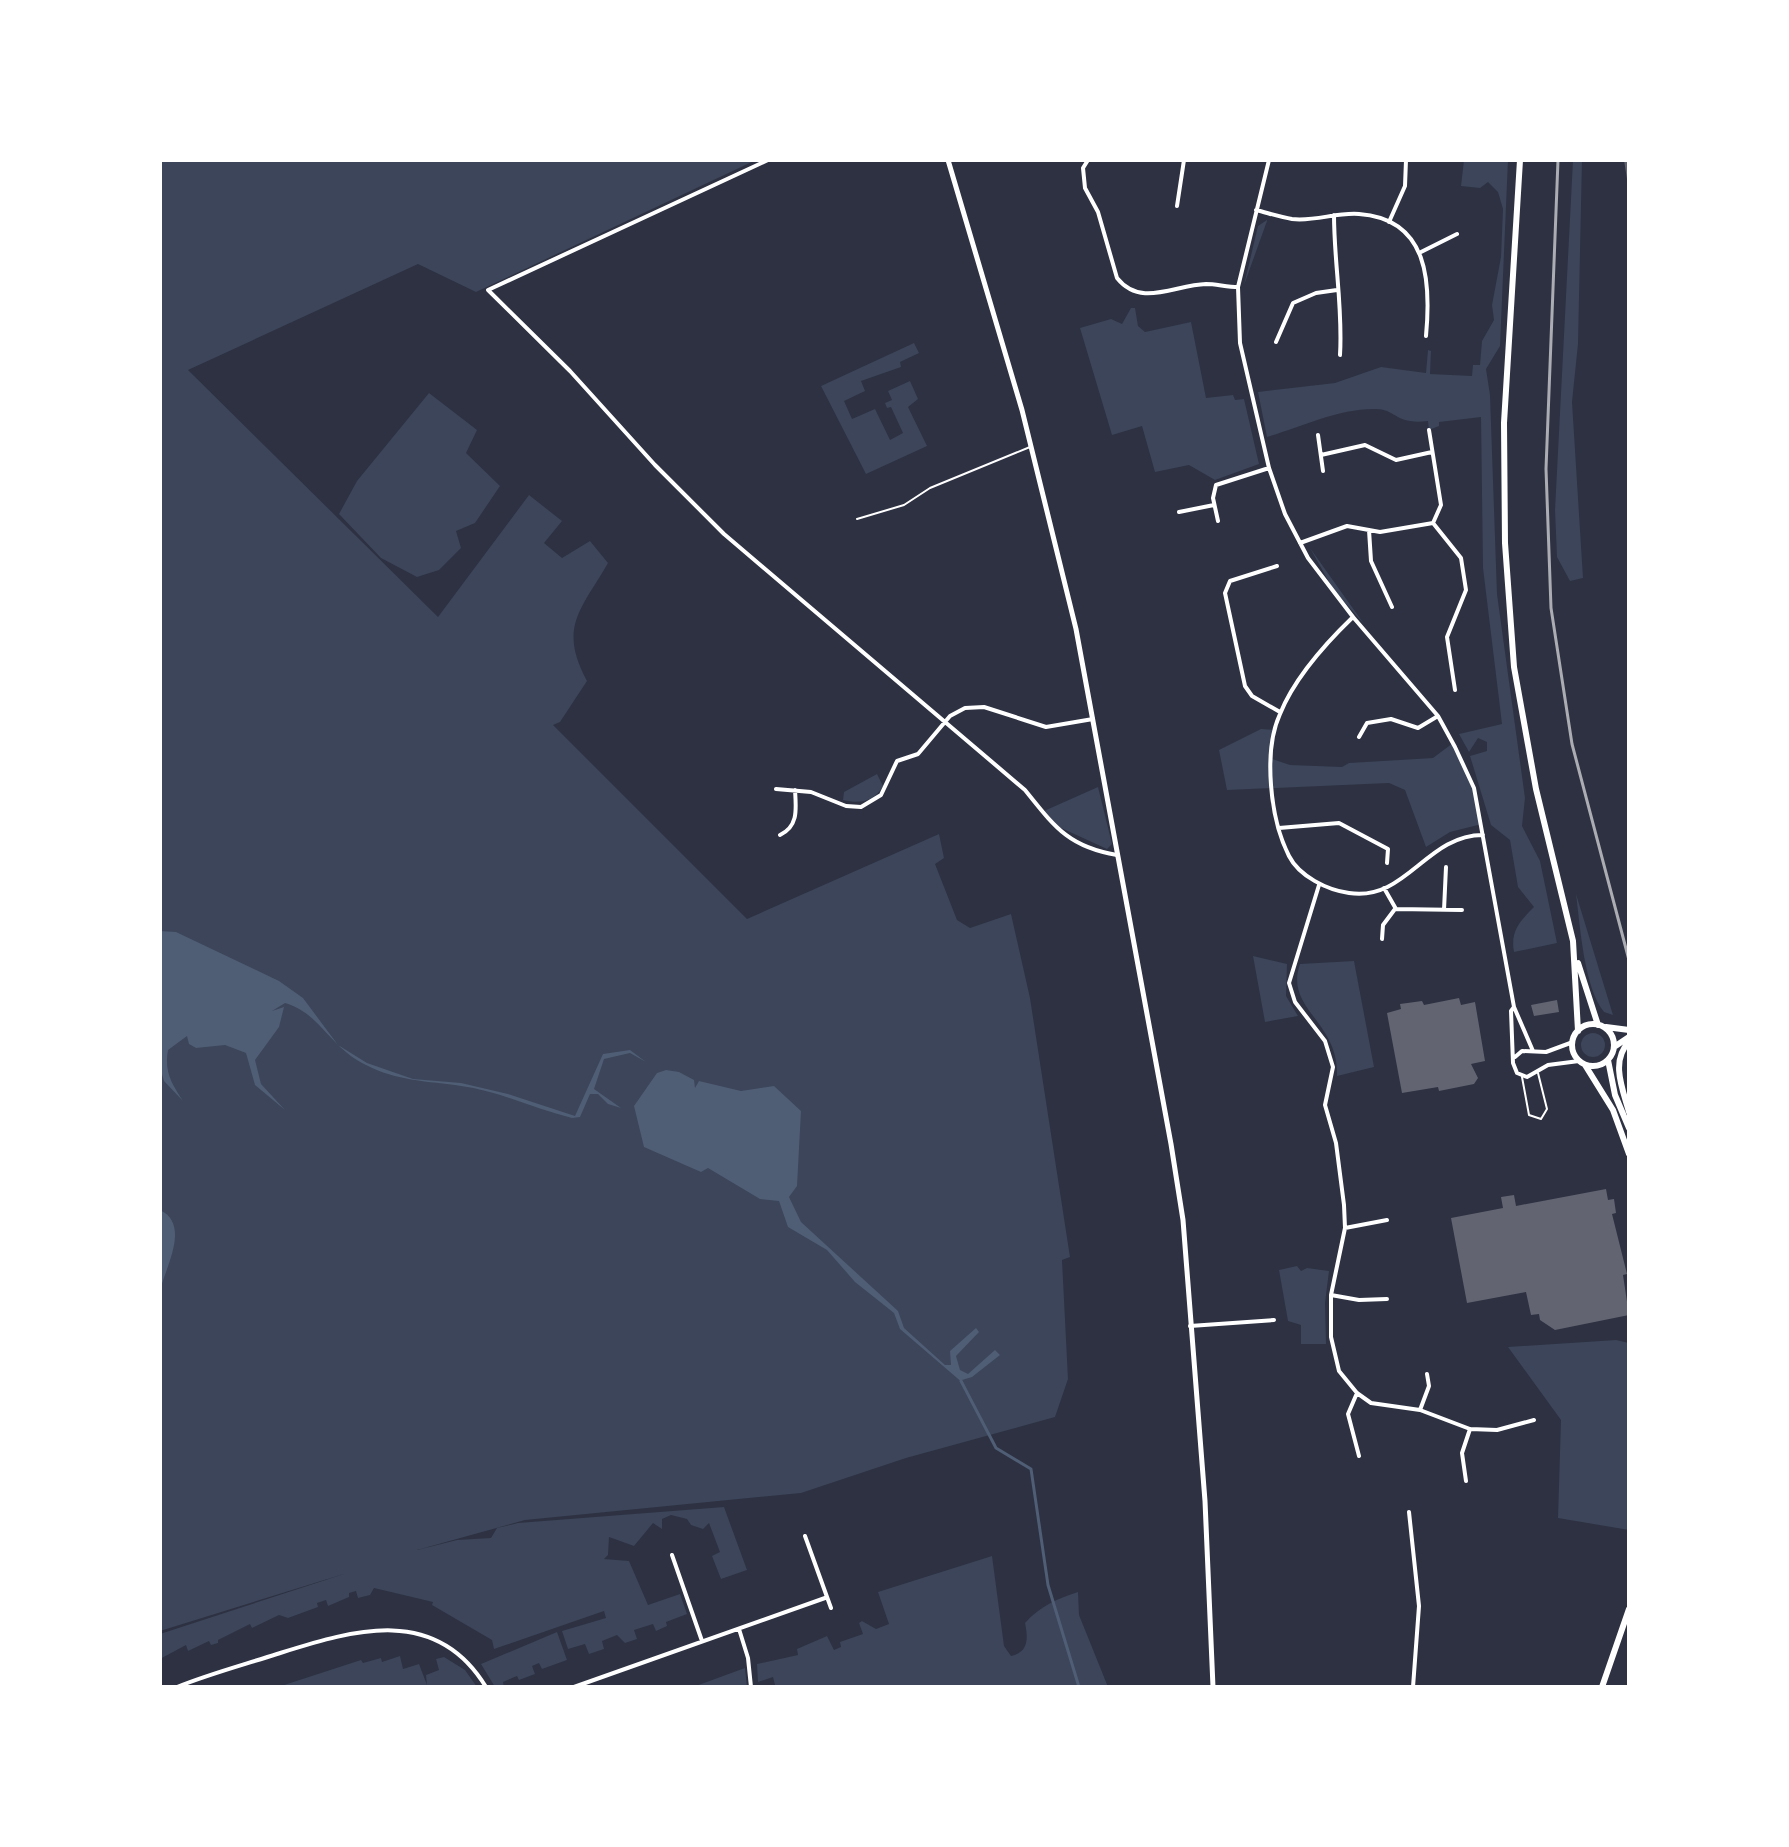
<svg xmlns="http://www.w3.org/2000/svg" width="1789" height="1847" viewBox="0 0 1789 1847" font-family="'Nunito Sans',sans-serif">
<rect width="100%" height="100%" fill="#2d3142"/>
<path fill="#3c4559" d="M160,160H756L476,292L418,264L188,370L438,617L529,495L562,521L544,543L562,558L590,541L608,563C581,610 558,627 587,681L560,722L553,725L747,919L939,834L944,858L935,864L957,920L970,928L1011,914L1030,998L1070,1257L1062,1260L1068,1379L1055,1417L906,1458L801,1493L525,1520L417,1550L457,1540L491,1538L497,1528L518,1523L724,1507L747,1570L721,1579L712,1556L720,1552L709,1523L703,1529L691,1525L687,1519L671,1515L662,1519V1529L653,1523L634,1546L609,1537L608,1555L604,1559L629,1561L648,1605L680,1594L687,1614L666,1622L667,1626L656,1631L653,1624L634,1630L637,1639L625,1643L617,1635L602,1641L604,1649L589,1654L585,1644L568,1649L562,1631L606,1618L604,1611L494,1649L492,1640L432,1605L433,1602L374,1588L370,1595L358,1598L356,1591L349,1593V1597L328,1606L326,1600L317,1603L318,1607L288,1618L279,1615L252,1628L250,1624L218,1640V1643L211,1645L209,1641L188,1651L186,1645L160,1659V1634L347,1573L160,1631Z
M1464,160H1508L1500,346L1486,369L1490,395L1497,594L1525,798L1522,826L1540,861L1557,943L1514,952C1510,931 1520,921 1534,907L1518,887L1510,840L1491,825L1470,756L1487,751V742L1478,738L1469,752L1459,734L1502,724L1483,568L1481,417L1439,422V426L1429,430L1428,421C1395,425 1396,409 1376,409C1340,408 1301,427 1267,437L1258,392L1335,383L1381,367L1426,373L1428,350L1431,351L1430,374L1472,376L1473,365H1480L1482,341L1494,320L1492,305L1501,257L1503,209L1498,192L1488,182L1480,188L1461,186Z
M1573,160H1582L1578,344L1572,402L1583,578L1570,581L1557,557L1555,510Z
M1267,220V221L1244,285L1258,226Z
M1131,308H1135L1138,326L1145,332L1191,322L1206,398L1233,395L1235,400L1244,399L1259,464L1215,480L1189,465L1155,472L1142,426L1112,435L1080,328L1111,319L1122,324Z
M914,343L919,353L900,362L901,367L861,381L865,391L844,401L852,419L875,409L890,440L903,433L891,407L887,408L885,403L892,400L888,391L910,381L918,399L908,407L927,446L866,474L821,386Z
M429,393L477,430L466,453L500,486L475,523L456,531L461,548L439,570L417,577L381,558L339,514L357,481Z
M1310,548L1364,624L1333,589Z
M1261,729L1275,730L1269,758L1290,765L1342,767L1349,763L1433,758L1453,743L1474,788L1482,824L1450,832L1426,847L1405,790L1389,783L1227,790L1219,750Z
M877,774L883,786C874,802 860,804 843,800L844,792Z
M1098,787L1112,844L1107,849L1059,827L1044,811Z
M1576,894L1613,1015L1604,1012C1584,988 1580,925 1576,894Z
M1253,956L1287,964L1286,996L1298,1016L1265,1022Z
M1354,961L1374,1067L1337,1076C1339,1021 1284,1009 1300,964Z
M1581 1045a12 12 0 1 1 24 0a12 12 0 1 1-24 0Z
M1297,1266L1301,1271L1307,1268L1329,1271L1325,1303L1326,1344H1301V1325L1288,1321L1279,1270Z
M1616,1340L1629,1343V1530L1558,1518L1561,1420L1508,1347Z
M992,1556L1004,1646L1011,1656C1029,1652 1028,1638 1025,1623C1039,1607 1058,1598 1078,1592L1079,1615L1108,1687H788L775,1685L773,1677L758,1682L757,1664L798,1655L797,1649L827,1636L834,1650L841,1647L840,1642L863,1634L859,1623L862,1621L876,1629L889,1624L878,1592Z
M557,1632L567,1660L542,1669L539,1663L532,1666L535,1674L519,1680L517,1676L503,1682L504,1687H495L481,1664Z
M400,1656L403,1669L419,1664L427,1685L426,1675L439,1670L436,1659L444,1657L465,1670L477,1687H278L361,1660L363,1663L381,1658L382,1662Z
M745,1668L747,1687H693Z"/>
<path fill="#4f5d75" d="M160,931L176,932L279,981L303,998L338,1045L367,1063L413,1079L461,1083L508,1094L575,1116L603,1054L630,1050L646,1062L630,1053L604,1059L594,1089L621,1108L608,1104L598,1094H590L580,1117L572,1118C535,1109 499,1091 461,1086C428,1081 396,1081 366,1065C329,1047 320,1013 285,1003L272,1011L284,1007L279,1027L255,1060L261,1084L285,1110L255,1085L246,1053L225,1045L196,1048L189,1044L187,1036L168,1050C164,1072 172,1084 183,1101L164,1081L160,1068Z
M666,1070L679,1072L694,1080L695,1088L699,1081L741,1091L774,1086L801,1111L797,1186L789,1197L801,1222L898,1311L904,1328L945,1365H951L950,1351L976,1328L979,1332L956,1356L960,1370L968,1374L995,1350L1000,1355L972,1377L962,1380L964,1384L900,1329L894,1313L855,1282L827,1250L788,1227L779,1201L760,1199L708,1168L701,1172L644,1147L634,1106L657,1073Z
M160,1210C190,1224 167,1265 160,1290Z"/>
<g fill="none" stroke-linecap="round" stroke-linejoin="round">
<path stroke="#4f5d75" stroke-width="3" d="M961,1381L996,1448L1031,1469L1048,1585L1079,1687"/>
</g>
<path fill="#626471" d="M1624,160H1629V179H1627Z
M1459,998L1461,1005L1475,1002L1485,1061L1471,1064L1478,1078L1474,1084L1439,1091L1438,1087L1402,1093L1387,1013L1401,1009L1400,1004L1422,1001L1424,1005Z
M1557,1000L1559,1012L1534,1016L1531,1005Z
M1606,1189L1608,1200L1614,1199L1616,1213L1612,1214L1627,1274L1623,1275L1629,1315L1555,1330L1540,1320L1539,1314L1531,1315L1526,1292L1467,1303L1451,1218L1503,1208L1501,1197L1514,1195L1516,1206Z"/>
<g fill="none" stroke-linecap="round" stroke-linejoin="round">
<path stroke="#fff" stroke-width="2" d="M857,519L904,505L930,488L1030,447
M1522,1077L1529,1115L1541,1119L1547,1109L1538,1073"/>
<path stroke="#fff" stroke-width="4" d="M768,160L488,290L570,371L655,465L724,534L1025,790C1054,826 1068,847 1117,855
M1088,160L1083,168L1085,188L1098,212L1117,278C1141,308 1174,285 1206,284C1216,284 1227,287 1238,287
M1269,160L1238,287L1240,343L1269,468L1285,514L1308,558L1353,617L1438,716L1455,747L1474,788L1514,1007L1533,1051
M1177,206L1184,160
M1256,210C1268,213 1280,217 1292,219C1314,222 1337,212 1359,214C1429,219 1431,283 1426,336
M1334,215C1334,263 1343,308 1340,355
M1389,222L1405,186L1406,160
M1421,252L1457,234
M1276,342L1293,303L1316,293L1337,290
M1318,435L1323,471
M1321,455L1365,445L1396,460L1432,452
M1179,512L1214,505
M1218,521L1213,498L1216,485L1269,468
M1433,523L1461,558L1466,590L1447,637L1455,690
M1369,530L1371,561L1392,607
M1300,543L1347,526L1380,532L1433,523L1441,505L1429,430
M1277,566L1230,581L1225,593L1245,686L1252,696L1280,712
M1353,617C1326,643 1294,679 1280,714C1263,751 1270,819 1289,856C1299,876 1327,890 1349,893C1406,902 1426,835 1483,835
M1359,737L1367,723L1391,719L1418,728L1438,716
M776,789L811,792L846,806L861,807L881,795L897,761L918,754L950,716L965,708L984,707L1046,727L1093,719
M1279,828L1339,823L1388,849L1387,863
M780,835C799,826 796,808 795,790
M1319,885L1289,983L1295,1002L1325,1041L1333,1067L1325,1105L1336,1143L1344,1205L1345,1228L1331,1295V1337L1339,1371L1357,1393L1371,1403L1420,1410L1470,1429L1497,1430L1534,1420
M1384,888L1396,909L1462,910
M1444,910L1446,867
M1382,939L1383,925L1395,909
M1514,1007L1511,1011L1513,1063L1517,1073L1527,1077L1548,1065L1579,1061
M1515,1057L1522,1051L1546,1052L1573,1042
M1345,1228L1387,1220
M1331,1295L1359,1300L1387,1299
M1190,1326L1274,1320
M1357,1393L1348,1414L1359,1456
M1420,1410L1429,1386L1427,1374
M1466,1481L1462,1453L1470,1429
M1409,1512L1419,1606L1413,1687
M805,1536L831,1608
M672,1555L702,1641
M739,1629L748,1658L751,1687
M177,1687C209,1674 243,1665 277,1654C351,1631 435,1603 486,1687
M574,1687L825,1598"/>
<path stroke="#fff" stroke-width="5" d="M948,160L1022,410L1076,629L1171,1144L1183,1220L1205,1501L1213,1687"/>
<path stroke="#fff" stroke-width="6" d="M1520,160L1504,423L1505,543L1514,667L1536,789L1573,941L1578,1031
M1578,963L1598,1025
M1572 1045a21 21 0 1 1 42 0a21 21 0 1 1-42 0Z
M1606,1027L1629,1030
M1629,1042C1610,1061 1623,1090 1629,1112
M1614,1047L1629,1037
M1608,1060L1615,1095L1629,1128
M1585,1065L1613,1110L1629,1154
M1602,1687L1629,1609"/>
<path stroke="#abadb3" stroke-width="3" d="M1558,160L1546,469L1551,608L1572,744L1629,960"/>
</g>
<rect width="1789" height="1847" fill="none" stroke="#ffffff" stroke-width="324"/>
</svg>
